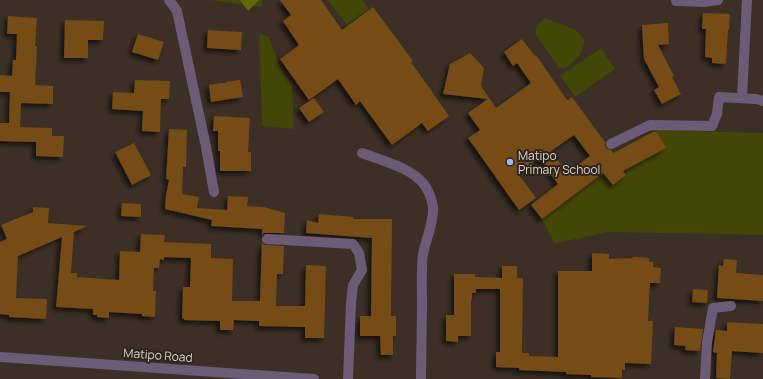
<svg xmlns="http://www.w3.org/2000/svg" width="763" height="379" viewBox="0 0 763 379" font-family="Manrope,sans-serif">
<defs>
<filter id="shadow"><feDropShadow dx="-3.5" dy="3.5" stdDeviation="2" flood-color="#0009"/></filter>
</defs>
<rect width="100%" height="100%" fill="#3b2f26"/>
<path fill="#424606" d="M209,0H262V7Z
M328,0H362L369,9L347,25Z
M545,18L576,30L585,41L580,56L566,68H559L536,35V26Z
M259,33L269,37L279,64L292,85L294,129L262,126Z
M601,48L615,69L575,97L560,76Z
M656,130L763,133V235L607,232L554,244L542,219L603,173L613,185L626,175L627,169L666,148Z"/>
<path fill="#646804" d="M240,0H259L248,11Z"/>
<path fill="#744b14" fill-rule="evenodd" filter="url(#shadow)" d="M280,0H321L342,30L373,7L413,61L411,62L449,116L428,131L422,123L392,145L360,101L356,105L338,79L309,100L280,59L299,45L283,21L291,15Z
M703,13L730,14L729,30H728L726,64L712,63V58L705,57L706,29H702Z
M8,16L37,18L35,46H37L35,85L53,86V104L21,103L20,127L52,128V136H64L63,157L36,156V142L0,141V123H9L10,92H0V75L12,76L13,60H16L17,34H7Z
M65,20L104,21L103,40H88V58H64Z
M668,23L669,44L658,45L674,76L672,77L681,94L662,104L654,90L659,87L644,59L642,25Z
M208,30L242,32L241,50L207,48Z
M138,34L164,42L158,60L132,52Z
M522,39L535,56L536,55L567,100L572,97L605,142V146L607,149L611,150L613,153L653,132H657L666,148L623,171L626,175L613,185L603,173L542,219L531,205L558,184L539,158L518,174L536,198L519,210L468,138L480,130L468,113L488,99L443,94L450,64L470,53L484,68L481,86L496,108L531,83L517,63L513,66L504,52ZM574,135L590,156L567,173L551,151Z
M135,80L170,81L169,99H161L160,132L142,131L143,111L112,109L113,92L134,93Z
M240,80L243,97L211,102L209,85L220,83H226V82Z
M314,98L324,112L309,122L299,108Z
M214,116L250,118L248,152H251V171H220V151H218V131H213Z
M169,129L187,130L186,167H183L182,194L199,197L197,208L227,210L228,196L248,197L247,206L264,207L285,213L284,233H264L262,235V229L211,226L212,220L165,209L166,195L169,180L166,179Z
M134,143L151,175L132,185L115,152Z
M122,203L141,204V217L121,216Z
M33,207L49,208L48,223L87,226L74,232L71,273H77V277L119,280L120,251L140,252L141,234L165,235L164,242L211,244V258L233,259L232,301H260L262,242L264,245H267L284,246L283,274H277L276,306H305L306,265L326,266L324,338H305V327L259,326V321L234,320L233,330H220V321L184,320V319L182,318L183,287H190L191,258L164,257V260L160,259L159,268H154L153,291H156L155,317L142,316V314L109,312V318L97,317V315H93V309L56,307L62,237L18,256L16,298L47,299L46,319L9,317V315L0,314V242L7,239L1,225L33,212Z
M319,214L354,217L353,219H392L391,316H396V336H393V355H381L380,336H360V316H371L372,238L306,233L307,220L318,223Z
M592,253L609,254V259L633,258V257L649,258V262H653V267L661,268L660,283H650L648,321H653L651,364L625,363V370H622V378L591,377V375L566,374V372L519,370V368L496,367V352H500V289H476V293H472V300L471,299V336H458V342L446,341V315H454V274H475V277H479L502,278V266H517V278H523L522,353H529V356L558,357V271H592Z
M724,259L737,260L736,273L763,275V301L717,298L719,265L723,266Z
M693,289L708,290L707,303L692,302Z
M727,322L763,324V353L732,351L730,379L716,378L717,353L713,352L716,330L727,331Z
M675,327L703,329L700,351L685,350L686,346L674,345Z"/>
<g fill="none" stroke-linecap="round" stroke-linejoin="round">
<path stroke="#6b5b77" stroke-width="10" d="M169,0L177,11L206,147L214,192
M676,1L704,2L718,0
M742,98L747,0
M611,144L650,125L712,126L717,114L719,97L756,99L763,101
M362,153C380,160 406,166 420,180C427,186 432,198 433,207C434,223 426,239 423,254C421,270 422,287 422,303C422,328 421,354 421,379
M267,239L353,244L359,253L362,270L353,285L351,303L348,379
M0,357L314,379
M705,379L707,342L713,308L731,306"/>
</g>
<circle fill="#9bb5fd" stroke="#30251c" stroke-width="1.5" cx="510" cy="162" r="4"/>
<g text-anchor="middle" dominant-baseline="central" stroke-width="4" stroke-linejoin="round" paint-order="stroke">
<g font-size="12" fill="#dbd3cd" stroke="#30251c" text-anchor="start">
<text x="518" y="155">Matipo<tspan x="518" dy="14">Primary School</tspan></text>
</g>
<g font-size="12" fill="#dbd3cd" stroke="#30251c">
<text transform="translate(158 355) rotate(4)">Matipo Road</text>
</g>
</g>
</svg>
